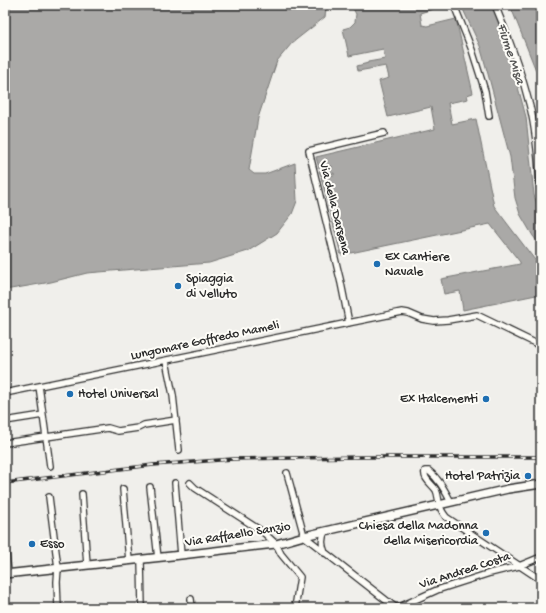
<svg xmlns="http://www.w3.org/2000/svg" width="546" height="613" viewBox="0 0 546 613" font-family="'Gochi Hand',sans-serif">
<rect width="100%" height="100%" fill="#f0efeb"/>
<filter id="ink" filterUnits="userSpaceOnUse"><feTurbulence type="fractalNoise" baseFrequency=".025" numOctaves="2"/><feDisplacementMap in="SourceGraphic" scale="8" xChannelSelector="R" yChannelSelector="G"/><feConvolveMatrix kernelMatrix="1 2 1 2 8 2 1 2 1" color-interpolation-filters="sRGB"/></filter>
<g filter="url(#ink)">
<path fill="#aaa9a7" stroke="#777775" d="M5,5H329L326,9L325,17L292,43L277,61L258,118L249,170L254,174H265L295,163L297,201L292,214L277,233L248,251L209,263L87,273L51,282L5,290Z
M351,5H438L433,9L420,13L422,25L427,26L456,19L473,93L467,95L468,99L448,103L452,124L476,119L494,206L541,268V294L463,310L460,291L444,294L441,279L520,264V262L490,224L341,255L321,177L334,175V173L321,176L319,171L332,168V166L319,168L316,157L435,129L431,107L388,117L379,81L389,78L386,66L358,71L357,66L368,63V62L385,59L383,49L349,56L343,29L350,27L355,22L356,14Z
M461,5H492L504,35L526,117L534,195L537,204L541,211V246L533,236L520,214L515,198L510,157L488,74L480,46Z
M510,5H541V83Z"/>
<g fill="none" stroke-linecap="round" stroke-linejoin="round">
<defs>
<path id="minor" d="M454,5L472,50L485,91L489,116
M495,5C508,36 521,71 529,103C537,131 538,163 541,191
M349,323L341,283L309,151L384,133
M166,361L173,395L179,450
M39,386L50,466
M5,393L402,312L408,313L422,319L434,321L448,320L477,315L535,343L541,348
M5,421L43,415
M5,443L108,428L118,431L138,428L144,425L176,420
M287,473L304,536L396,608
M175,483L181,555
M190,483L195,488L263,532L276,544L281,554L300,577L295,608
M150,487L158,558
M123,489L129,561
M82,494L87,565
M49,497L58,568L57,582L58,608
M451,502C445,491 439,479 429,471H425C423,479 432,484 436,490C438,494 438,498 439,503C440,509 443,513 446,517L541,580
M325,531C321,540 322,545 325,553
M5,543L8,573
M141,560L142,608
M191,599L192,608
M397,608L437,590L490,573L519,566L541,557"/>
<path id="major" d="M5,574L181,555L266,545L276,544L304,536L508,489L541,484"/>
</defs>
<use href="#minor" stroke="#2b2b2b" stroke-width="8"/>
<use href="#major" stroke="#2b2b2b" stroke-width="10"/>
<use href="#minor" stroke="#fdfcf7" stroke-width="5.5"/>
<use href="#major" stroke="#fdfcf7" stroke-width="7"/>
<defs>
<path id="rail" d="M5,483L153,465L233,459L291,458L362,457H541"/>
</defs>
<use href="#rail" stroke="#2b2b2b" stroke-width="3.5"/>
<use href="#rail" stroke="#fdfcf7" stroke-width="2" stroke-dasharray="6" stroke-linecap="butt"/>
</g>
</g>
<g fill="#1f6fb2" stroke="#fdfcf7" stroke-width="1.5">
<circle cx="377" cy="264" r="4"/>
<circle cx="178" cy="286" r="4"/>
<circle cx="70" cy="394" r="4"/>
<circle cx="486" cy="399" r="4"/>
<circle cx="528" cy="476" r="4"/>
<circle cx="486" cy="533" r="4"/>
<circle cx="32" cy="544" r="4"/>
</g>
<g text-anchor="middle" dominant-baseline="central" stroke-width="4" stroke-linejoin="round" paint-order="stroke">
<g font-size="13" fill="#2b2b2b" stroke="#fdfcf7">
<text transform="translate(334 208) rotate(76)">Via della Darsena</text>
<text transform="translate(205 341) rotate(-12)">Lungomare Goffredo Mameli</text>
<text transform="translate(238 535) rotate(-9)">Via Raffaello Sanzio</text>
<text transform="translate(465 571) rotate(-18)">Via Andrea Costa</text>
</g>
<g font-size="13" fill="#2b2b2b" stroke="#fdfcf7" text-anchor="start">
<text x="385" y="257">Ex Cantiere<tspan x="385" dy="15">Navale</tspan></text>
<text x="186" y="279">Spiaggia<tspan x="186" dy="15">di Velluto</tspan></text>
<text x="78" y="394">Hotel Universal</text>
<text x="478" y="399" text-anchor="end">Ex Italcementi</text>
<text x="520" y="476" text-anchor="end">Hotel Patrizia</text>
<text x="478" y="526" text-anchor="end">Chiesa della Madonna<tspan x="478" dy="15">della Misericordia</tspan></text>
<text x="40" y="544">Esso</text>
</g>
<g font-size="14" font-style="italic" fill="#575756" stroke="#fdfcf7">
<text transform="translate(510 54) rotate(72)">Fiume Misa</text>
</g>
</g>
<rect width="546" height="613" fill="none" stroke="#fdfcf7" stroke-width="20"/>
<rect x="10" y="10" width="526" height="593" fill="none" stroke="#2b2b2b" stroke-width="1.5" filter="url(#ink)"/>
</svg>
